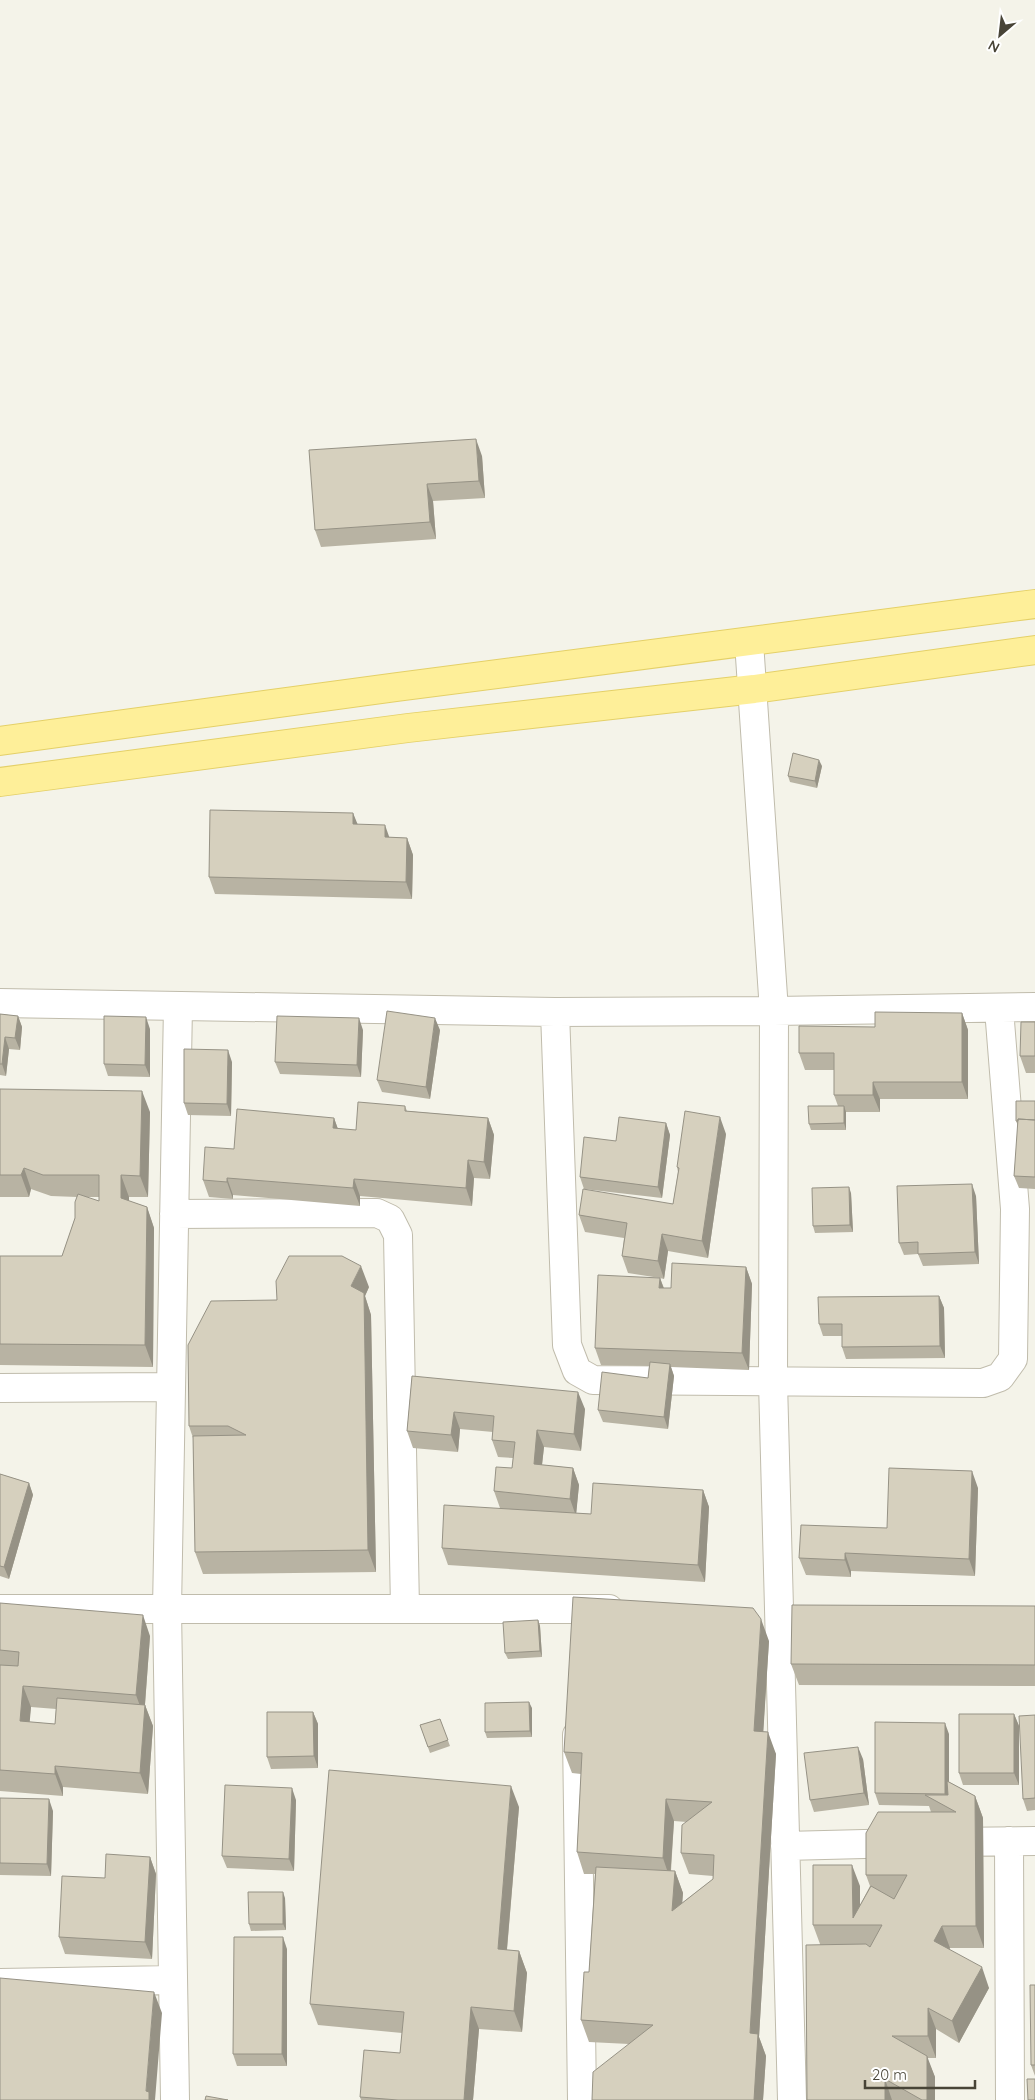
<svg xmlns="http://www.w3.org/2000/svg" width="1035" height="2100" viewBox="0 0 1035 2100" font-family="Quicksand,sans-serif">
<rect width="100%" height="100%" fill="#f4f3e9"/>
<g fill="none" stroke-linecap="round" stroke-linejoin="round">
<defs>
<path id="street" d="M749,642L774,1011L773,1382L792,2100
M0,1003L555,1012L774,1011L1035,1007
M555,1012L567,1345L577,1371L593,1380L983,1383L1000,1377L1013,1359L1015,1209L999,1009
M174,1214L377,1213L390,1219L398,1235L405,1609
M0,1388L171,1387
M0,1609H609
M577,1735L582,2100
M1009,1841L1010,2100
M947,1842L1035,1841
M785,1846L904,1843
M0,1983L173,1980
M175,2100L167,1609L178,1006"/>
<path id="primary" d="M0,741L397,687L1035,604
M0,782L408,728L754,689L1035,650"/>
</defs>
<use href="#street" stroke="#c0bcac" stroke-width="30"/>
<use href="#primary" stroke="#e4d068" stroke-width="30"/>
<use href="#street" stroke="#fff" stroke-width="28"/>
<use href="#primary" stroke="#feef99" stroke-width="28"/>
</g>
<path fill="#b8b3a3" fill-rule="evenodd" d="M482,456L485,498L433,501L436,539L321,547L315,530Z
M822,766L817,788L790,782L788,776Z
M353,813L357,825L389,837L407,838L413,855L412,899L215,894L209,877Z
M962,1013L968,1030V1099H880V1112H846V1130H811L809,1124L838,1106L834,1095V1070H805L799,1053L875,1027Z
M0,1014L18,1016L22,1027L20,1050L9,1049L6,1076L0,1075Z
M1035,1022V1073H1026L1020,1056Z
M150,1029V1077L108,1076L104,1064Z
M363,1030L361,1077L280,1074L275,1062Z
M440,1030L430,1099L382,1092L377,1080Z
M232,1062L231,1116L188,1115L184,1103Z
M0,1089L150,1112L148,1197H129V1201L147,1207L154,1228L153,1367L0,1365V1256H62L75,1218L77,1197L51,1196L31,1189L29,1197H0ZM85,1197H99V1201Z
M1035,1101V1189L1019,1188L1014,1176L1018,1126L1016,1121Z
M405,1106L407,1111L488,1118L494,1135L490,1179L474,1178L472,1206L360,1196V1206L233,1195V1199L209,1197L203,1180L234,1149L334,1118L338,1129L356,1130Z
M666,1123L670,1135L662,1198L584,1189L580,1177L616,1141Z
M726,1134L708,1258L668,1251L664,1279L660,1278L664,1288H671L746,1267L752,1284L749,1370L671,1367L674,1376L668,1429L603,1422L598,1410L648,1378L649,1366L601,1365L595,1348L660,1278L628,1273L622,1256L624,1238L585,1232L579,1215L673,1204L678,1172L677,1167Z
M851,1193L853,1232L815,1233L813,1226Z
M976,1196L979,1264L923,1266L918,1254L904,1255L899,1243Z
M369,1287L365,1296L371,1315L376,1572L203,1574L195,1552L193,1438L189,1426L277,1300Z
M939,1296L944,1308L945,1358L846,1359L842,1347V1336H823L819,1324Z
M412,1376L585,1409L581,1451L544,1447L542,1465L573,1468L579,1485L576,1513L591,1514L703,1490L709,1507L705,1582L448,1565L442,1548L500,1508L494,1491L512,1468L513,1458L498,1457L492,1440L493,1432L460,1429L458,1452L413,1448L407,1431Z
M0,1474L29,1483L33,1495L9,1579L0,1576Z
M978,1488L975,1576L851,1571V1577L806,1575L799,1558L887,1528Z
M0,1603L150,1636L145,1705L153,1726L148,1794L63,1787V1796L0,1791ZM31,1707L56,1709L55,1724L29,1722Z
M1035,1606V1686L799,1685L791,1664Z
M538,1620L540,1626L542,1657L508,1659L505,1653Z
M769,1641L763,1732L776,1754L759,2037L766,2056L763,2100H592L629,2044L589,2042L581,2020L589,1972L595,1874H584L577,1852L581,1774L572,1773L564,1752ZM674,1821L687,1822L681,1853L689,1874L713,1876V1879L682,1903L683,1893L675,1871H671Z
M532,1708V1737L487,1738L485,1732Z
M313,1712L318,1724V1768L271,1769L267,1757Z
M1014,1714L1019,1726V1785H963L959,1773Z
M1035,1715V1810L1027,1811L1023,1799Z
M440,1719L450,1746L430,1753L420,1725Z
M949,1734V1782L975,1796L983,1818L984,1948H950L949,1949L989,1988L959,2043L936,2029V2058H927L935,2077V2100H807L820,1944L813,1925L860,1886V1905L870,1886L866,1875L931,1812L929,1806L879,1805L875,1793Z
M863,1759L869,1805L814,1812L810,1800Z
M0,1798L53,1811L51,1876L0,1875Z
M296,1800L294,1871L227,1868L222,1856Z
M519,1807L507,1950L519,1951L527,1973L522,2032L479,2029L473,2100H361L360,2097L400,2053L402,2033L318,2025L310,2004Z
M150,1857L156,1874L152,1959L65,1954L59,1937L105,1878Z
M285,1898L286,1930L251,1931L249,1924Z
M287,1949V2066H237L233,2054Z
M1035,1985V2076L1031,2065Z"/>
<path fill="#969285" d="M476,439L482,456L485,498L479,481Z
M427,484L433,501L436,539L430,522Z
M819,760L822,766L817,788L815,781Z
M353,813L360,830L353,824Z
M385,825L391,842L385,837Z
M407,838L413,855L412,899L406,882Z
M962,1013L968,1030V1099L962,1082Z
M18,1016L22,1027L20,1050L15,1038Z
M146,1017L150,1029V1077L145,1065Z
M359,1018L363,1030L361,1077L357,1065Z
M435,1018L440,1030L430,1099L426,1087Z
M5,1037L9,1049L6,1076L2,1064Z
M228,1050L232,1062L231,1116L227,1104Z
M873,1082L880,1099V1112L873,1095Z
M142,1091L150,1112L148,1197L140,1176Z
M844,1106L846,1112V1130L844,1123Z
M720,1117L726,1134L708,1258L702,1241Z
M334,1118L340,1135L333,1128Z
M488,1118L494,1135L490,1179L484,1162Z
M666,1123L670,1135L662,1198L658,1187Z
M468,1160L474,1178L472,1206L466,1188Z
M24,1168L31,1189L29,1197L21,1175Z
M121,1175L129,1197V1220L121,1198Z
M227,1178L233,1195V1199L227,1182Z
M354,1179L360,1196V1206L353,1188Z
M972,1184L976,1196L979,1264L975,1252Z
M849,1187L851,1193L853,1232L850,1225Z
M147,1207L154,1228L153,1367L145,1345Z
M662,1234L668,1251L664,1279L658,1261Z
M361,1266L369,1287L365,1296L371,1315L376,1572L368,1550L351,1286Z
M746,1267L752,1284L749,1370L742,1353Z
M660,1278L666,1295L659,1288Z
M939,1296L944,1308L945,1358L940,1346Z
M670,1364L674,1376L668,1429L664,1417Z
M578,1392L585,1409L581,1451L574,1434Z
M454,1412L460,1429L458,1452L451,1435Z
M537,1430L544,1447L540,1482L534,1464Z
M573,1468L579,1485L576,1516L570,1499Z
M972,1471L978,1488L975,1576L969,1559Z
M29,1483L33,1495L9,1579L4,1567Z
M703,1490L709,1507L705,1582L698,1565Z
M845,1553L851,1571V1577L845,1560Z
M143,1615L150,1636L144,1717L136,1695Z
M761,1619L769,1641L762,1753L754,1731Z
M538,1620L540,1626L542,1657L540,1651Z
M23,1686L31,1707L28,1742L20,1721Z
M529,1702L532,1708V1737L530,1731Z
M145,1705L153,1726L148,1794L140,1773Z
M313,1712L318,1724V1768L314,1756Z
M1014,1714L1019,1726V1785L1014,1773Z
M945,1723L949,1734V1806L945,1794Z
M768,1732L776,1754L759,2037L766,2056L763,2100H754L750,2033Z
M858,1747L863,1759L869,1805L864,1793Z
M55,1766L63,1787V1796L55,1774Z
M511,1786L519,1807L505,1971L498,1949Z
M292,1788L296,1800L294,1871L289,1859Z
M975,1796L983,1818L984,1948L976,1926Z
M49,1799L53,1811L51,1876L47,1864Z
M666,1799L674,1821L670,1879L663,1858Z
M150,1857L156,1874L152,1959L145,1942Z
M852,1865L860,1886V1925L853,1918Z
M675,1871L683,1893L680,1932L672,1911Z
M283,1892L285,1898L286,1930L283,1924Z
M942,1926L950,1948L942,1963L934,1941Z
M283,1937L287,1949V2066L282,2054Z
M519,1951L527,1973L522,2032L514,2011Z
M982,1967L989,1988L959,2043L952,2021Z
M154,1992L162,2013L155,2100H149L146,2091Z
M471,2007L479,2029L473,2100H464Z
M928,2008L936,2029V2058L928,2036Z
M927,2056L935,2077V2100H927Z
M885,2079L892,2100H885Z"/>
<path fill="#d6d0be" stroke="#969285" d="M476,439L479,481L427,484L430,522L315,530L309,450Z
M793,753L819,760L815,781L788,776Z
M210,810L353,813V824L385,825V837L407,838L406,882L209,877Z
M387,1011L435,1018L426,1087L377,1080Z
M875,1012L962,1013V1082H873V1095H834V1053H799V1026L875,1027Z
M0,1014L18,1016L15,1038L5,1037L2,1064H0Z
M104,1016L146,1017L145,1065L104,1064Z
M277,1016L359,1018L357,1065L275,1062Z
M1021,1022H1035V1056H1020Z
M184,1049L228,1050L227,1104L184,1103Z
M0,1089L142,1091L140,1176L121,1175V1198L147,1207L145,1345L0,1344V1256H62L75,1218V1202L78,1194L99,1201V1175H43L24,1168L21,1175H0Z
M1016,1101H1035V1120L1018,1119V1121H1016Z
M358,1102L405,1106V1111L488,1118L484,1162L468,1160L466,1188L354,1179L353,1188L227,1178V1182L203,1180L205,1147L234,1149L237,1109L334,1118L333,1128L356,1130Z
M808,1106H844V1123L809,1124Z
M685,1111L720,1117L702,1241L662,1234L658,1261L622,1256L627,1223L579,1215L583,1189L673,1204L679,1168L677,1167Z
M619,1117L666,1123L658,1187L580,1177L584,1137L616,1141Z
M1018,1119L1035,1120V1177L1014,1176Z
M972,1184L975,1252L918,1254V1242L899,1243L897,1186Z
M849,1187L850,1225L813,1226L812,1188Z
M289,1256H342L361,1266L351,1286L364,1293L368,1550L195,1552L193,1436L246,1435L228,1426H189L188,1345L211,1301L277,1300L276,1281Z
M672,1263L746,1267L742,1353L595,1348L598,1275L660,1278L659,1288H671Z
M939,1296L940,1346L842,1347V1324H819L818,1297Z
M650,1362L670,1364L664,1417L598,1410L602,1372L648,1378Z
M412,1376L578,1392L574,1434L537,1430L534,1464L573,1468L570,1499L494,1491L496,1467L512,1468L515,1442L492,1440L494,1416L454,1412L451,1435L407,1431Z
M889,1468L972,1471L969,1559L845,1553V1560L799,1558L801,1525L887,1528Z
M0,1474L29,1483L4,1567L0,1566Z
M593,1483L703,1490L698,1565L442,1548L444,1505L591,1514Z
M573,1597L753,1608L761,1619L754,1731L768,1732L750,2033L758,2034L754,2100H592L593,2072L653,2025L581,2020L584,1972H589L596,1867L675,1871L672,1911L713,1879L714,1855L681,1853L682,1825L712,1802L666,1799L663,1858L577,1852L582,1753L564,1752Z
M0,1603L143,1615L136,1695L23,1686L20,1721L55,1724L57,1698L145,1705L140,1773L55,1766V1774L0,1770V1665L18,1666L19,1652L0,1650Z
M792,1605L1035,1606V1665L791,1664Z
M538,1620L540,1651L505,1653L503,1622Z
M529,1702L530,1731L485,1732V1703Z
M267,1712H313L314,1756L267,1757Z
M959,1714H1014V1773H959Z
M1035,1715V1798L1023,1799L1019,1716Z
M440,1719L448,1740L428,1747L420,1725Z
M875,1722L945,1723V1794L875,1793Z
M858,1747L864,1793L810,1800L804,1753Z
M329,1770L511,1786L498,1949L519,1951L514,2011L471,2007L464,2100H398L360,2097L364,2050L400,2053L404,2012L310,2004Z
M947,1781L975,1796L976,1926H942L934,1941L982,1967L952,2021L928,2008V2036H892L927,2056V2100H922L885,2079V2100H807L806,1945L866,1944L870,1947L882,1925H813V1865H852L853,1918L871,1886L894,1899L907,1875H866V1833L878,1812H956L925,1795H948Z
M225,1785L292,1788L289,1859L222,1856Z
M0,1798L49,1799L47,1864L0,1863Z
M106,1854L150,1857L145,1942L59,1937L62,1876L105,1878Z
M248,1892H283V1924H249Z
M234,1937H283L282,2054H233Z
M0,1978L154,1992L146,2091L149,2092V2100H0Z
M1030,1985H1035V2065H1031Z
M1027,2079H1035V2100H1028Z
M206,2096L228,2100H205Z"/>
<g transform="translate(1000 35) rotate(208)" stroke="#ffffff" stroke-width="4" paint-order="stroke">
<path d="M0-4L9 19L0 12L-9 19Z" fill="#484437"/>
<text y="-8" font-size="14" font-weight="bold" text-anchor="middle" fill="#484437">N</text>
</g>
<path d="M865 2080v8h110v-8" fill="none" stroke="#484437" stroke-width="2.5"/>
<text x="872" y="2080" font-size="15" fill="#484437" stroke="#ffffff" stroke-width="4" paint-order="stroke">20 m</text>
</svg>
